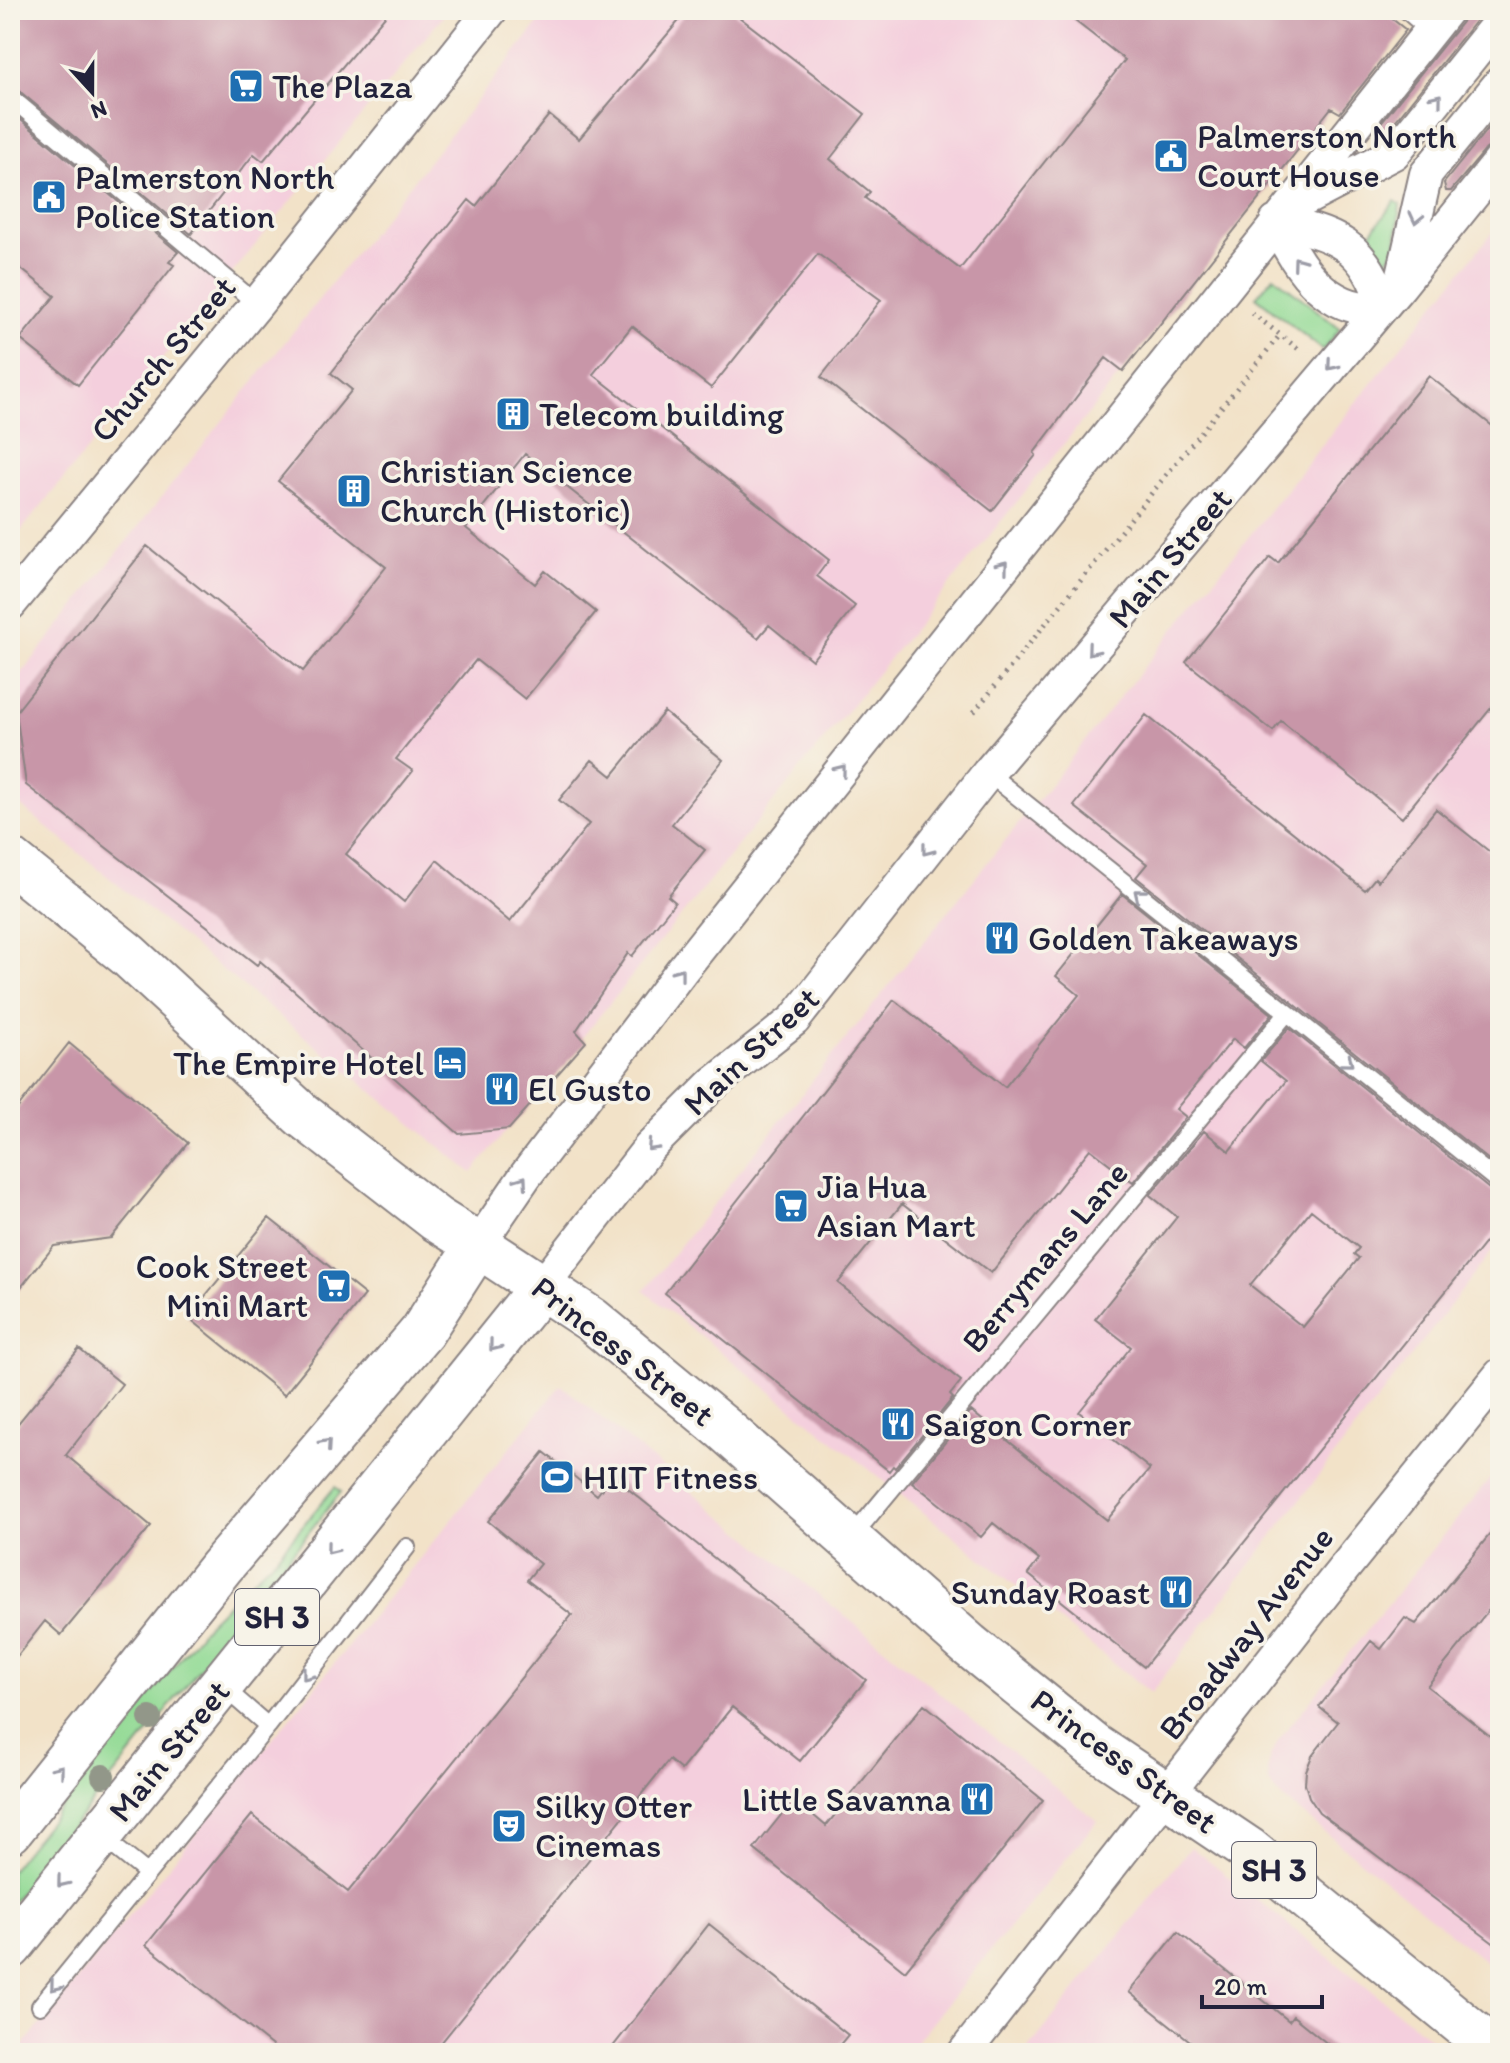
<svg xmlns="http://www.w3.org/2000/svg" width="1510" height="2063" viewBox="0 0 1510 2063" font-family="Itim,sans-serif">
<rect width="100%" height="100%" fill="#f7f3e8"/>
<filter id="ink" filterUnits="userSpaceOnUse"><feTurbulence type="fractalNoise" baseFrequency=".0125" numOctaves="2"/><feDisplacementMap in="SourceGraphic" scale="16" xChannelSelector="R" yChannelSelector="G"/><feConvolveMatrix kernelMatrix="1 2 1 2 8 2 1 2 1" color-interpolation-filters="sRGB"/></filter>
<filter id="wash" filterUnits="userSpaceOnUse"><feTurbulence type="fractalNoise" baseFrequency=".006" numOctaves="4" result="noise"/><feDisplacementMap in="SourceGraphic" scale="32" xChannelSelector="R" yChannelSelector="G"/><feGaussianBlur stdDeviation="1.8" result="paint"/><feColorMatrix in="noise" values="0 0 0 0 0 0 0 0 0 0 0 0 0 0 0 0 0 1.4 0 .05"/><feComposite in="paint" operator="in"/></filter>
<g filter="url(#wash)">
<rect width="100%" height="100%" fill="#f2e2c8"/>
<path fill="#f4cfdd" d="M10,10H448L10,544Z
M549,10H1409L1269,180L1123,371L472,1173L10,797V688Z
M1500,223V1241L1151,1693L644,1291Z
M561,1385L1097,1821L907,2053H17Z
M1500,1466V1973L1275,1792L1269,1782L1268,1768L1271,1754L1280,1738Z
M1191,1847L1449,2053H1025Z"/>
<path fill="#92da94" stroke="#5a7e68" stroke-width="2" d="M1395,201L1400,204L1396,246L1388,259L1385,260L1367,238Z
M1274,276L1340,329L1323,350L1256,297Z
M335,1487L341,1492L10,1905V1871L209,1622L277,1556Z"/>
<g id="blocks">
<path fill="#c896a8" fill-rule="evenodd" d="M25,10H390L263,161L254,154L191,234L17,89L10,86V29Z
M688,10H730L865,114L830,159L870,192L865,198L960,269L1125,60L1061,10H1381L1406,30L1340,113L1331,108L1123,371L1106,358L1034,453L1036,455L992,511L821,377L881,300L818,254L711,388L632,326L593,374L829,560L817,576L855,606L812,660L769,625L758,638L525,454L466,528L535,584L545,571L596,612L525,699L476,660L396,759L413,771L346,854L404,902L437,860L510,922L589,824L559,800L592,760L612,776L664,712L723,760L672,824L705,850L668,896L675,902L632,956L628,953L576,1031L586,1042L509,1129L459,1134L260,961L257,965L26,785L16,712L147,546L303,671L386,567L278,481L352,390L331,373L469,200L476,206L549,115L579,139Z
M1466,10H1484L1384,135L1375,130L1462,22Z
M10,111L178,252L169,262L174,265L78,385L20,339L55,296L10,260Z
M1500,113V142L1486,149L1451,191H1446L1444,183Z
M1429,376L1500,432V697L1402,818L1281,721L1273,731L1186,662L1270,557L1278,563Z
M1146,715L1365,890L1375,878L1378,881L1436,809L1500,860V1169L1136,877L1147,864L1074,806Z
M1122,894L1272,1014L1244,1048L1233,1039L1176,1109L1186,1117L1133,1182L1090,1149L991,1273L902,1204L838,1283L961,1381L950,1395L953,1398L895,1468L893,1466L889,1471L665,1293L894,1000L1005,1087L1079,995L1056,976Z
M1289,1028L1493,1192L1500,1194V1224L1144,1667L1028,1574L1039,1560L993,1523L981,1537L912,1482L971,1411L1107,1520L1150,1469L1079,1412L1131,1347L1095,1319L1177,1217L1150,1195L1204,1131L1229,1151L1286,1081L1261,1061ZM1311,1210L1359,1248L1354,1254L1359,1258L1303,1327L1250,1285Z
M69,1043L188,1143L111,1238L54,1246L10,1301V1118Z
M269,1218L365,1295L284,1395L188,1317Z
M79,1349L122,1384L66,1455L151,1526L61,1635L45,1621L10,1665V1433Z
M544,1452L597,1495L612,1476L866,1680L800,1761L732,1707L681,1770L669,1760L433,2053H281L146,1945L252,1815L348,1892L572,1615L527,1580L540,1564L488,1521Z
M1500,1522V1596L1427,1686L1500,1744V1948L1319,1812L1309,1797L1305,1784L1306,1771L1312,1756L1338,1722L1319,1707L1371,1641L1381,1649L1405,1618L1416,1624Z
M924,1704L1043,1800L905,1971L754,1849L794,1799L826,1826Z
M709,1924L848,2035L833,2053H608Z
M1178,1932L1289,2021L1293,2016L1339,2053H1205L1129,1992Z"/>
</g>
</g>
<g filter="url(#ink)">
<use href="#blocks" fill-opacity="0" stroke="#8a8282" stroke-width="2"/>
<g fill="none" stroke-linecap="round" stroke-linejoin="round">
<defs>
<path id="service" d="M1406,10L1430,31
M10,97L257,304
M988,773L1500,1183
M851,1538L1287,1013
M223,1687L268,1726
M101,1836L147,1873
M40,2006L268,1726L407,1547"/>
<path id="minor" d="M1300,202L1394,153L1500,21
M1276,222C1334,233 1367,245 1383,306
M1276,222C1292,257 1316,298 1357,307C1365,308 1375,306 1383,306
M1403,275L1426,174L1500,83
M10,604L257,304L491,10
M478,1245L526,1175L682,970L1447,10
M543,1285L649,1148L714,1083L794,1020L988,773L1400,286L1500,161
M964,2053L1333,1582L1500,1375"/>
<path id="secondary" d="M10,860L128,955L302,1115L436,1219L478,1245"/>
<path id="trunk" d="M10,1831L221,1567L422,1332L478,1245L592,1320L723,1428L969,1645L1094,1746L1249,1850L1498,2053
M10,1947L543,1285"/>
</defs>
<use href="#service" stroke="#8a8282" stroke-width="20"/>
<use href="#minor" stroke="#8a8282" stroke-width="36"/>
<use href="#secondary" stroke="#8a8282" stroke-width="48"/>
<use href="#trunk" stroke="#8a8282" stroke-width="48"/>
<path stroke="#8a8282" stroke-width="5" stroke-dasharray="2 6" stroke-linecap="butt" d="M1252,313L1301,351
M974,712L1280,335"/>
<use href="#service" stroke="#fff" stroke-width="16"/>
<use href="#minor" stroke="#fff" stroke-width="32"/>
<use href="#secondary" stroke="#fff" stroke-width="44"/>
<use href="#trunk" stroke="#fff" stroke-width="44"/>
</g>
<g fill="#929789">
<circle cx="150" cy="1718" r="12"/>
<circle cx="103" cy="1776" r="12"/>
</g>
<defs><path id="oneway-chevron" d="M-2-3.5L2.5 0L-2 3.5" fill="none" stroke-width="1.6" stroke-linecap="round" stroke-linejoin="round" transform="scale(2)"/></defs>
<g stroke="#9c9ca7">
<use href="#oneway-chevron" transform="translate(1437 99) rotate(-51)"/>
<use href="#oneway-chevron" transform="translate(1416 218) rotate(103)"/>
<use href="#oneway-chevron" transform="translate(1298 262) rotate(-126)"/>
<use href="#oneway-chevron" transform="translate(1332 365) rotate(130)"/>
<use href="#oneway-chevron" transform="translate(1003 566) rotate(-51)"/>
<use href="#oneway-chevron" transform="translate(1092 650) rotate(130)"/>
<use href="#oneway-chevron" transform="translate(841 770) rotate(-51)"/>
<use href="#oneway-chevron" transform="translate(927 850) rotate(128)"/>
<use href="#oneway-chevron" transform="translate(1139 894) rotate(-141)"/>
<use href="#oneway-chevron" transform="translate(679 973) rotate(-52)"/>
<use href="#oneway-chevron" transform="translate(1348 1062) rotate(39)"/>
<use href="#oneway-chevron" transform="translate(652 1146) rotate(133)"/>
<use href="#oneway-chevron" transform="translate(522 1181) rotate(-55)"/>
<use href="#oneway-chevron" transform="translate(494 1346) rotate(129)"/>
<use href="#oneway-chevron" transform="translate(326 1444) rotate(-49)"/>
<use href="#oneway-chevron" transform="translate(331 1549) rotate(129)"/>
<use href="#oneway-chevron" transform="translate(307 1675) rotate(128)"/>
<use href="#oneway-chevron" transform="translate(59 1770) rotate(-51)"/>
<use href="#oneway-chevron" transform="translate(62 1882) rotate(129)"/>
<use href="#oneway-chevron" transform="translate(55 1986) rotate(129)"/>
</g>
</g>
<defs>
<symbol id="supermarket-square" viewBox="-11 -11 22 22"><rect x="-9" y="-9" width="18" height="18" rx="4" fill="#1f6fb2" stroke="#f7f3e8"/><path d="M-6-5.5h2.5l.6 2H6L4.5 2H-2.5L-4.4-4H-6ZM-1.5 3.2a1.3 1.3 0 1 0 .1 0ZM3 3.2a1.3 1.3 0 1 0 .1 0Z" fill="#fff"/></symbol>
<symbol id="civic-square" viewBox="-11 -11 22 22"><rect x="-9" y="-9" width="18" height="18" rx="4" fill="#1f6fb2" stroke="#f7f3e8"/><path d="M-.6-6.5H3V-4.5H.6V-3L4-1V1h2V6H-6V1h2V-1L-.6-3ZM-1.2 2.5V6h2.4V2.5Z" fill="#fff"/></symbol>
<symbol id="building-square" viewBox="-11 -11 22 22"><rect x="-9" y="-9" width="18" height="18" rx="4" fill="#1f6fb2" stroke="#f7f3e8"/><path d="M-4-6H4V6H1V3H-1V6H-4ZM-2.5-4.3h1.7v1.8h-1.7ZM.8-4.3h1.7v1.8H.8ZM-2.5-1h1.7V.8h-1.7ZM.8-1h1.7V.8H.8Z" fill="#fff"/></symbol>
<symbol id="restaurant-square" viewBox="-11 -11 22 22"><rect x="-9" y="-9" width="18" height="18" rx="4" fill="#1f6fb2" stroke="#f7f3e8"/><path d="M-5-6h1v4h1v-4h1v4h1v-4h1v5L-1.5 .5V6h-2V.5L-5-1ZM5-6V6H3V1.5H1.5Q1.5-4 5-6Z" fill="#fff"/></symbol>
<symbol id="hotel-square" viewBox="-11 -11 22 22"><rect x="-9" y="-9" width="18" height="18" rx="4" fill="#1f6fb2" stroke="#f7f3e8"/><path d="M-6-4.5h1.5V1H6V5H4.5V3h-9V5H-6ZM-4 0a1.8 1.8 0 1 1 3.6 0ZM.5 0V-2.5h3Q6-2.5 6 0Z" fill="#fff"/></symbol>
<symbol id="stadium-square" viewBox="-11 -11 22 22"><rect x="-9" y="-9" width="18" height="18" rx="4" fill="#1f6fb2" stroke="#f7f3e8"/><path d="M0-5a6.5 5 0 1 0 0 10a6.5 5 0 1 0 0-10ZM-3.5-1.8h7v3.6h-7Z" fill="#fff"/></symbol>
<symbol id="theatre-square" viewBox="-11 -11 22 22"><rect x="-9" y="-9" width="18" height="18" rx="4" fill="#1f6fb2" stroke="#f7f3e8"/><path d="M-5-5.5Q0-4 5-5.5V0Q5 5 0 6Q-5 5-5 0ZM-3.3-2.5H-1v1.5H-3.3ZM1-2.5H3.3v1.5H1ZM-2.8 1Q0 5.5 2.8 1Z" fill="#fff"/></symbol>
</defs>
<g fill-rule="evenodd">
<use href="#supermarket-square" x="226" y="66" width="40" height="40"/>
<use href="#civic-square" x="1151" y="136" width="40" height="40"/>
<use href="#civic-square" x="29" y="177" width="40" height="40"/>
<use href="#building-square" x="493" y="394" width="40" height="40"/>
<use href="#building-square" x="334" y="471" width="40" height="40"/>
<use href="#restaurant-square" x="982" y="918" width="40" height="40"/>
<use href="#hotel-square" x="430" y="1043" width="40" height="40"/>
<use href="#restaurant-square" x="482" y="1069" width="40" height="40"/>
<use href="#supermarket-square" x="771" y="1186" width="40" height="40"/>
<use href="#supermarket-square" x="314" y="1266" width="40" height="40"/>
<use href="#restaurant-square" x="878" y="1404" width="40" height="40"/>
<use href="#stadium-square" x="537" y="1457" width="40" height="40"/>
<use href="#restaurant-square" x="1156" y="1572" width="40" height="40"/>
<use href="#restaurant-square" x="957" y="1779" width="40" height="40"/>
<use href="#theatre-square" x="489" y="1806" width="40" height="40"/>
</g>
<g text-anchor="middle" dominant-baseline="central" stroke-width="7" stroke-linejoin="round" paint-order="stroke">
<g fill="#f7f3e8" stroke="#62616f" stroke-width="2">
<rect x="235" y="1589" width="84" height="56" rx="6"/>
<rect x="1232" y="1842" width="84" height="56" rx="6"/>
</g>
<g font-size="32" font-weight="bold" fill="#22223b">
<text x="277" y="1617">SH 3</text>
<text x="1274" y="1870">SH 3</text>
</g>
<g font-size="34" fill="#22223b" stroke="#f7f3e8" text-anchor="start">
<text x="272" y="86">The Plaza</text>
<text x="1197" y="136">Palmerston North<tspan x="1197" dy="39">Court House</tspan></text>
<text x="75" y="177">Palmerston North<tspan x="75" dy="39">Police Station</tspan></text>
<text x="539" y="414">Telecom building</text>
<text x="380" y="471">Christian Science<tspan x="380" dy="39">Church (Historic)</tspan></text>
<text x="1028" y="938">Golden Takeaways</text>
<text x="424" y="1063" text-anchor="end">The Empire Hotel</text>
<text x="528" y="1089">El Gusto</text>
<text x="817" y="1186">Jia Hua<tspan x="817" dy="39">Asian Mart</tspan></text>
<text x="308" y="1266" text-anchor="end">Cook Street<tspan x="308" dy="39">Mini Mart</tspan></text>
<text x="924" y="1424">Saigon Corner</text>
<text x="583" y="1477">HIIT Fitness</text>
<text x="1150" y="1592" text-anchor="end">Sunday Roast</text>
<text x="951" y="1799" text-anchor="end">Little Savanna</text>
<text x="535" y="1806">Silky Otter<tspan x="535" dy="39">Cinemas</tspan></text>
</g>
<g font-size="34" fill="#22223b" stroke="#f7f3e8">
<text transform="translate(163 359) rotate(-50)">Church Street</text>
<text transform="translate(1170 558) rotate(-50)">Main Street</text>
<text transform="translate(751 1051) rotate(-43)">Main Street</text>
<text transform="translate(1045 1257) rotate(-50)">Berrymans Lane</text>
<text transform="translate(623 1351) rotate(38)">Princess Street</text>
<text transform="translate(1246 1633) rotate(-52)">Broadway Avenue</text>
<text transform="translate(169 1751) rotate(-51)">Main Street</text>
<text transform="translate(1124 1761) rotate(36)">Princess Street</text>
</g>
</g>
<rect width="1510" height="2063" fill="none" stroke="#f7f3e8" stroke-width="40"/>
<g transform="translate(92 92) rotate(159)" stroke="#f7f3e8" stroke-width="6" paint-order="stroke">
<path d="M0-6L14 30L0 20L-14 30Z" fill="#22223b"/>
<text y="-12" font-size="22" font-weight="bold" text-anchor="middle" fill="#22223b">N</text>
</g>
<path d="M1202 1995v12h120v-12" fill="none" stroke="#22223b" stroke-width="4"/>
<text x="1214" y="1995" font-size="24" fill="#22223b" stroke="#f7f3e8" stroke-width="6" paint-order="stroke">20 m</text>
</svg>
